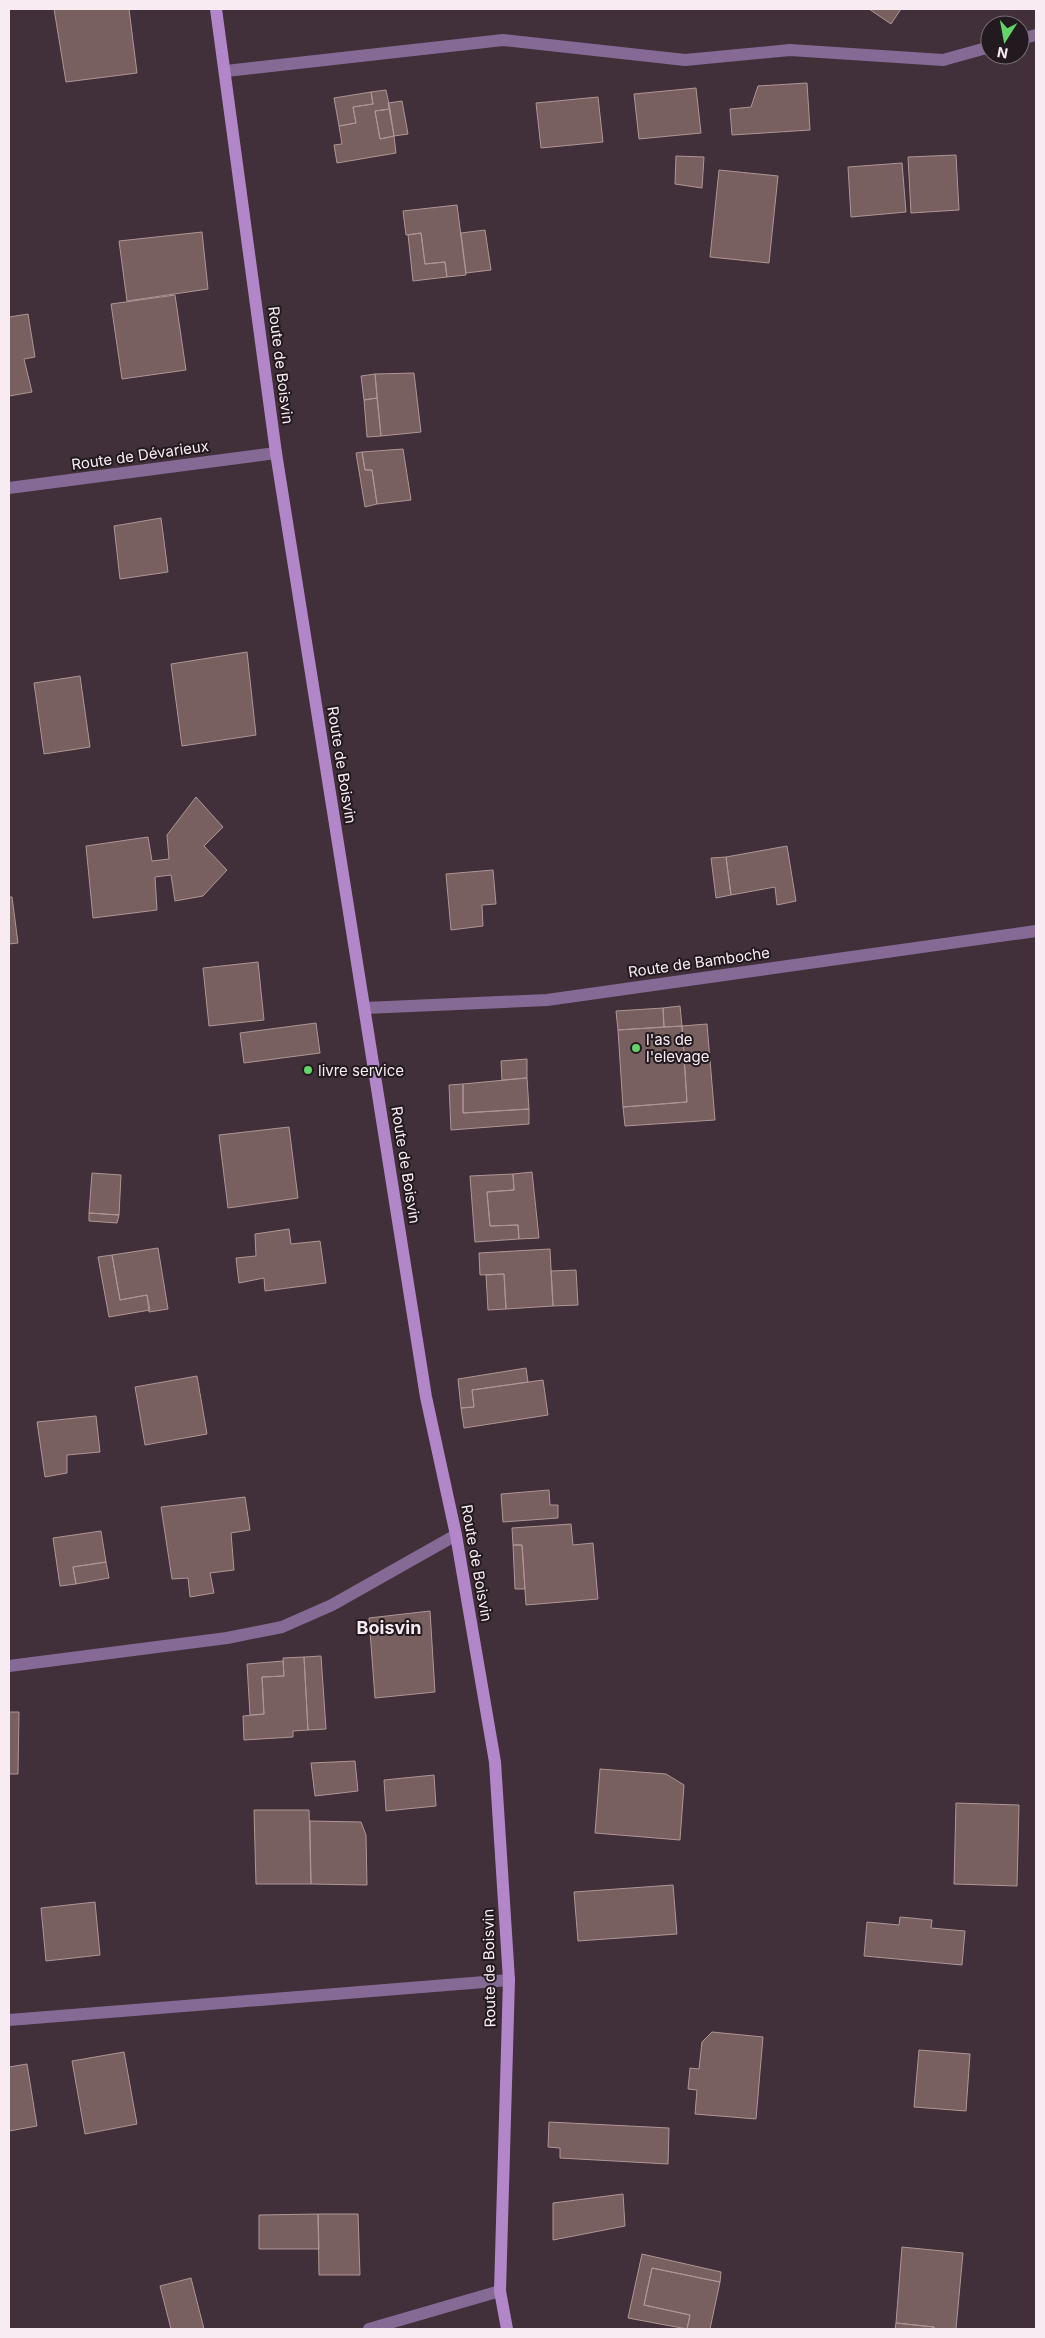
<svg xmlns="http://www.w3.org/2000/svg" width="1045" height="2338" viewBox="0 0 1045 2338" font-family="Inter,sans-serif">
<rect width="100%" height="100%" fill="#412f39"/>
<path fill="#786061" stroke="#af9696" d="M54,9H129L137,73L66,82Z
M869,9H901L891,24Z
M807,83L810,130L732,135L730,109L751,107L758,86Z
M696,88L701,133L639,139L634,94Z
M386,90L390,109L375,111L380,139L394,136L396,153L337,163L334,145L342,144L339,126L356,123L353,107L373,104L371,92Z
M371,92L373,104L353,107L356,123L339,126L334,98Z
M598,97L603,142L541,148L536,103Z
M402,101L408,134L394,136L388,103Z
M390,109L394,136L380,139L375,111Z
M956,155L959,210L911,213L908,157Z
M676,156L704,157L702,188L675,184Z
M902,163L906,212L851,217L848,167Z
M719,170L778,176L769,263L710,257Z
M457,205L466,275L447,277L445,262L425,264L421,233L406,235L403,211Z
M485,230L491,270L466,273L461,233Z
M202,232L208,289L127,301L119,241Z
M421,233L425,264L445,262L447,277L413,281L408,235Z
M175,295L186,370L122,379L111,304Z
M28,314L35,357L24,359L32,392L9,396V317Z
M414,373L421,432L381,436L375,374Z
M375,374L377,398L364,400L361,376Z
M377,398L381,436L367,437L364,400Z
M403,449L411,500L377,504L372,470H365L362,452Z
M362,452L365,470H372L377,504L365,507L356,453Z
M161,518L168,572L120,579L114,526Z
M247,652L256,735L182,746L171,664Z
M80,676L90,747L44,754L34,683Z
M196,797L223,827L204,846L227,870L203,896L175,901L171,875L155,877L157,910L93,918L86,846L148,837L152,861L169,859L167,835Z
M787,846L796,901L777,905L775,887L731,895L726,857Z
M726,857L731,895L716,898L711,858Z
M493,870L496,904L482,905L483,926L451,930L446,874Z
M9,897H12L18,943L9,944Z
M258,962L264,1020L209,1026L203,968Z
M680,1006L682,1026L664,1027L663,1008Z
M663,1008L664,1027L618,1030L616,1011Z
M316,1023L320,1053L244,1063L240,1033Z
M707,1024L715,1120L625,1126L623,1107L687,1102L682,1026Z
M682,1026L687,1102L623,1107L618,1030Z
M527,1059V1078L502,1080L501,1061Z
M527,1078L529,1109L463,1113V1084Z
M463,1084V1113L529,1109V1124L451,1130L449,1085Z
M289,1127L298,1198L228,1208L219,1135Z
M532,1172L539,1238L519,1239L518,1225L490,1226L487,1192L514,1190L513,1174Z
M92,1173L121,1175L119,1215L89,1213Z
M513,1174L514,1190L487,1192L490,1226L518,1225L519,1239L475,1242L470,1176Z
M89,1213L119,1215L117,1223L89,1221Z
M289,1229L291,1244L320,1241L326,1283L265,1291L264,1278L239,1283L236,1258L256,1256L255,1234Z
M158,1248L168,1309L149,1312L147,1295L120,1300L112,1255Z
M550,1249L553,1306L506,1309L504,1274L480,1275L479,1253Z
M112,1255L120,1300L147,1295L150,1310L109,1317L98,1257Z
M576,1270L578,1305L553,1306L551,1271Z
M504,1274L506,1309L488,1310L486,1275Z
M526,1368L528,1382L472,1390L474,1407L461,1408L458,1379Z
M197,1376L207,1434L145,1445L135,1387Z
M543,1380L548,1415L464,1428L461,1408L474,1407L472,1390Z
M96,1416L100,1452L67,1455V1473L45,1477L37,1422Z
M549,1490L550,1505H558V1518L503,1522L501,1494Z
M245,1497L250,1530L231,1533L234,1570L210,1573L214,1593L190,1597L188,1578L172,1579L161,1507Z
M571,1524L573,1545L593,1543L598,1599L526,1605L522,1545H513L512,1528Z
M101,1531L106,1562L73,1567L76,1584L60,1586L53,1538Z
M513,1545H522L525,1589H515Z
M106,1562L109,1578L76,1584L73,1567Z
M430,1611L435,1692L375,1698L369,1618Z
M321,1656L326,1729L308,1730L304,1657Z
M304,1657L308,1730L293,1731V1737L244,1740L243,1716L264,1714L262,1677L284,1676L283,1658Z
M283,1661L284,1676L262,1677L264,1714L250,1715L247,1664Z
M9,1712H19L18,1774H9Z
M355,1761L358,1791L315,1796L311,1763Z
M600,1769L666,1774L684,1785L680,1840L595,1833Z
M434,1775L436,1806L386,1811L384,1780Z
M956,1803L1019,1805L1017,1886L954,1884Z
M254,1810H309L311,1884H256Z
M310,1821L361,1822L366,1835L367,1885L311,1884Z
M673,1885L677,1934L578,1941L574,1892Z
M95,1902L100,1955L46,1961L41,1908Z
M900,1917L932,1920L931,1928L965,1931L962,1965L864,1956L867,1922L899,1925Z
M712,2032L763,2037L756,2119L695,2114L697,2090L688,2089L690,2068L699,2069L702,2042Z
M919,2050L970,2054L966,2111L914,2107Z
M124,2052L137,2124L85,2134L72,2061Z
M27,2064L37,2126L9,2131V2067Z
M549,2122L669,2128L668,2164L560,2158V2148L548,2147Z
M623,2194L625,2226L553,2240V2203Z
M318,2214L319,2249H259V2215Z
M318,2214H358L360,2275H319Z
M902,2247L963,2253L956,2329H934V2327L896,2323Z
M642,2254L721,2272L720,2282L652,2268L644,2305L690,2315L687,2329L628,2318Z
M652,2268L720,2282L710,2329H687L690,2315L644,2305Z
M191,2278L204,2329H171L160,2286Z
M896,2323L934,2327V2329H895Z"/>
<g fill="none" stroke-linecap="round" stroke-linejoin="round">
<path stroke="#856a95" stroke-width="12" d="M1020,39L1036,35
M226,71L503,40L685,60L790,50L943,60L990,47
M9,488L276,453
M365,1008L547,1000L1036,931
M9,1666L227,1638L282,1627L332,1605L456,1535
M9,2020L509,1980
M369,2329L500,2291"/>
<path stroke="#b287ca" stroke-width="12" d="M216,9L276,453L426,1397L456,1535L495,1762L509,1980L500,2291L507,2329"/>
</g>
<g fill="#62d469" stroke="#231a1f" stroke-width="2">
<circle cx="636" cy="1048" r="5"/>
<circle cx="308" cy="1070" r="5"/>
</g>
<g text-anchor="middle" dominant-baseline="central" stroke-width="4" stroke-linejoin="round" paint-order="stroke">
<g font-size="15" fill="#f8ecf2" stroke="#231a1f">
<text transform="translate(281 365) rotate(83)">Route de Boisvin</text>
<text transform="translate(140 455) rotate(-8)">Route de Dévarieux</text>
<text transform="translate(342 765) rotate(81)">Route de Boisvin</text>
<text transform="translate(699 962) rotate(-8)">Route de Bamboche</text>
<text transform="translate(406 1165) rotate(81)">Route de Boisvin</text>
<text transform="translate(477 1563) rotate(80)">Route de Boisvin</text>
<text transform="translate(489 1968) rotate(-91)">Route de Boisvin</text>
</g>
<g font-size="15" fill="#f8ecf2" stroke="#231a1f" text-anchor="start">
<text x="646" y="1039">l'as de<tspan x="646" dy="17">l'elevage</tspan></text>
<text x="318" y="1070">livre service</text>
</g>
<g font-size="18" font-weight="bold" fill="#f8ecf2" stroke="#231a1f">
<text x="389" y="1627">Boisvin</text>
</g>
</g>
<rect width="1045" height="2338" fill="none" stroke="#f8ecf2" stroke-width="20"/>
<g transform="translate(1005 40) rotate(191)"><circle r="24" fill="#231a1f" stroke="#786e73"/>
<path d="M0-4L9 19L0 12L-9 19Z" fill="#62d469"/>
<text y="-8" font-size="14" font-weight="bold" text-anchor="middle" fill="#f8ecf2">N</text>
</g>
</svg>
